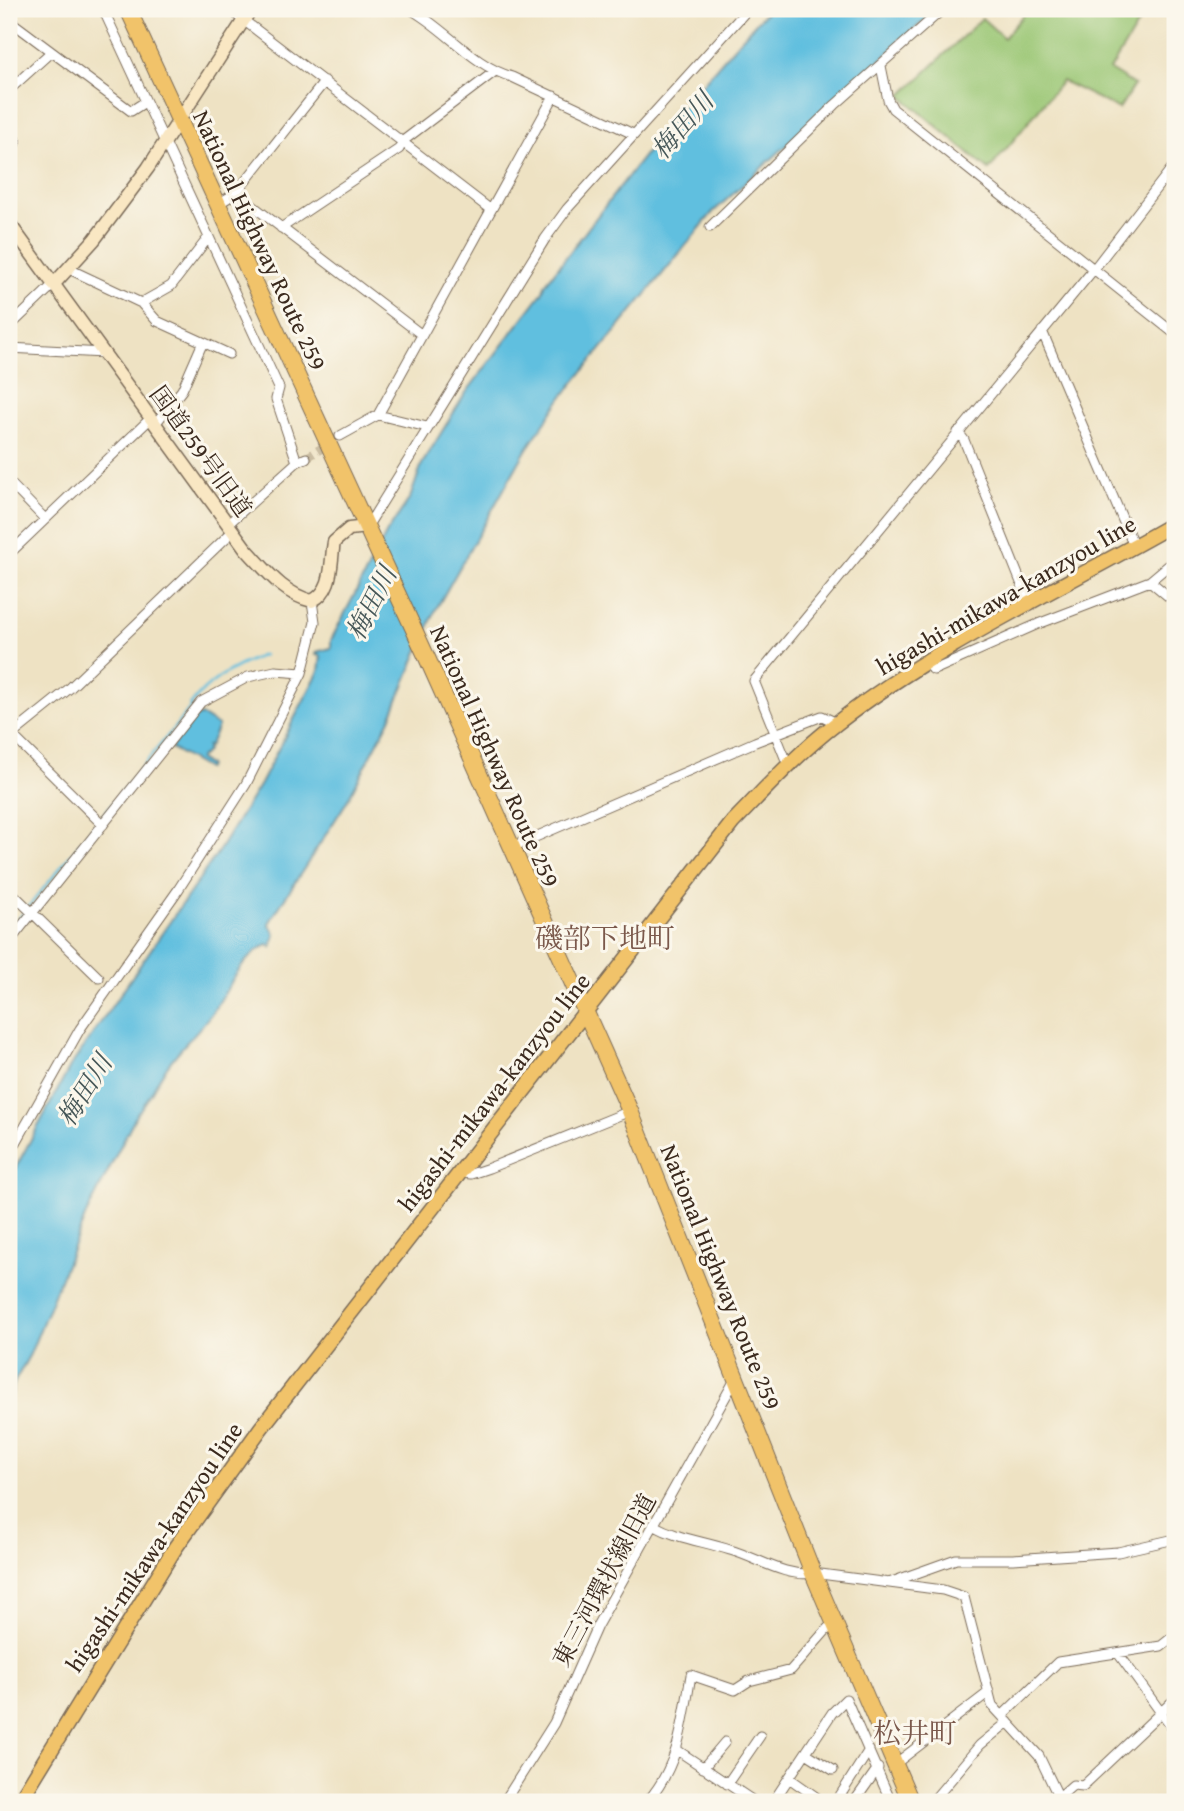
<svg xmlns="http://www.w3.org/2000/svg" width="1184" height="1811" viewBox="0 0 1184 1811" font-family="'Gentium Book Plus','Noto Serif JP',serif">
<rect width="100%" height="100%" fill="#fbf7ec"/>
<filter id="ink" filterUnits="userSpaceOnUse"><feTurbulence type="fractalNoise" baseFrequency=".0143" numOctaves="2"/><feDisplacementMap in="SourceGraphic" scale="14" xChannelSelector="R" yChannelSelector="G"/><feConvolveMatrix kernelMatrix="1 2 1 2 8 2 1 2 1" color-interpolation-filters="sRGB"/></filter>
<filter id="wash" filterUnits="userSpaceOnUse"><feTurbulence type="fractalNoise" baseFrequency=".00686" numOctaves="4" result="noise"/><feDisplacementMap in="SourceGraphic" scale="28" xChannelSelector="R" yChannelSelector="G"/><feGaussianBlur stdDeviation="1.57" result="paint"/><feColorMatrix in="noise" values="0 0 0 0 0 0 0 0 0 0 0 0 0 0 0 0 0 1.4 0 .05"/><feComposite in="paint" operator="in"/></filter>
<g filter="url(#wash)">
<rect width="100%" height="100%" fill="#eee2c3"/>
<path fill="#9ac673" stroke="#6a7848" stroke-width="2" d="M1028,9H1147L1110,70L1134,85L1119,109L1062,81L989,170L901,96L982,18L1004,38Z"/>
<path fill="#61bfdf" stroke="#4e747e" stroke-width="2" d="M769,9H937L713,212L562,397L526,450L435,611L390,719L346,803L269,923L275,934L271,947L268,944C238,959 230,989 211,1014C197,1033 179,1048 166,1068C155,1083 150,1099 137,1113L86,1215L30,1354L15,1381L9,1402V1180L70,1067L220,849L260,784L319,671L321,656L316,655V652L331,648V640L387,532L410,498L422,464L465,394L542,293L546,283C618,190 688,94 769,9Z
M201,715L218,726L209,747L207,746V751L199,759L209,766L207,769L171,748L194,718Z"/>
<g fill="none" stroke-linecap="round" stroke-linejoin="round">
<path stroke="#61bfdf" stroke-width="2.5" d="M190,706C208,680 234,667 263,655
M9,931L191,707"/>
</g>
</g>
<g filter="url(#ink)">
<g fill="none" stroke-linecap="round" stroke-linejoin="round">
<path stroke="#cabda2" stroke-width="9" stroke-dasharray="9 4.5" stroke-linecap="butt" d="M306,458L330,443"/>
<defs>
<path id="street" d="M103,9L279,388L276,399L297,462
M229,9L491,210
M410,9C445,28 473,66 512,77L633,134
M9,20L131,111L145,102
M881,66L888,100L893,109L1175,334
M9,90L51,52
M9,154L16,141
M236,193L422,335
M218,204L236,193L325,81
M710,227L835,105L943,9
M281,228L399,149L403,141L494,72
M69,269L141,303L171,286L208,238
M141,303L157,321L229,354
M9,327L54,284
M1042,331L1134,546
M9,348L104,353
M378,415L427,427
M155,424L182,390L203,342
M958,432L964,440L1030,605
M340,436L378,415L554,96
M9,482L45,519
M228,524L297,462L306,458
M367,527L545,239L567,209L748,9
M9,554L151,418
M1150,581L1175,602
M924,663L934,670L1038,624L1150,581L1175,560
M9,732L103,825
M9,737L70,688L233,531
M788,765L754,681L1094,269L1175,164
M510,848L755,742L822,716L837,723
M9,890L99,978
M9,942L201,702L248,677L275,671L302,673
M9,1155L80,1029L178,890L246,784L302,673L315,622L312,601
M461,1173L471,1174L489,1168L630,1111
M653,1525C678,1539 703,1541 730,1550C756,1557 786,1578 813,1573L943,1590L964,1597L992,1705L1039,1756L1061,1802
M889,1583L956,1559H1013L1118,1552L1175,1539
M1118,1653L1175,1732
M1002,1716L1058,1662L1161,1646L1175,1635
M677,1750L755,1802
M806,1753L833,1770
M895,1764L989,1692
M703,1768L725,1742
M789,1778L816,1797
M727,1784L760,1736
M1058,1798L1073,1785L1083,1786L1175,1699
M504,1802L554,1723L597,1626L736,1378
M647,1802C679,1766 683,1722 691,1675L735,1690L749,1681L791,1670L828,1628L837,1625
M773,1802L832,1713L846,1699L891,1802
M836,1802L869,1750
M854,1802L878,1768
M932,1802L980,1745L1008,1722"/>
<path id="secondary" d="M9,223L246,549C266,570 283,594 312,601C334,590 330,564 334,542L349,529L367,527
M54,284L94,240L148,168L251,9"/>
<path id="primary" d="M19,1802L175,1548L261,1428L733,822C766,788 799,752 837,723C940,643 1062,588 1175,523"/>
<path id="highway" d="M128,9L428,660L630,1111L813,1573L911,1802"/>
</defs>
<use href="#street" stroke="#7a6a58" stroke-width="11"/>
<use href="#secondary" stroke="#7a6a58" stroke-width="15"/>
<use href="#primary" stroke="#7a6a58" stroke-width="17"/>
<use href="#highway" stroke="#7a6a58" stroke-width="18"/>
<use href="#street" stroke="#fff" stroke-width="9"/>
<use href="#secondary" stroke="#f9e7c3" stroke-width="12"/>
<use href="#primary" stroke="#f1c36a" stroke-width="14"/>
<use href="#highway" stroke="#f1c36a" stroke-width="16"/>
</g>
</g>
<g text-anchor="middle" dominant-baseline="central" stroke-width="6" stroke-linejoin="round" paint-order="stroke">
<g font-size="24" fill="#3b2a1e" stroke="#fbf7ec">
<text transform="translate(260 240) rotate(65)">National Highway Route 259</text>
<text transform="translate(201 451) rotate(54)">国道259号旧道</text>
<text transform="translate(1006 595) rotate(-30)">higashi-mikawa-kanzyou line</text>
<text transform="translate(495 756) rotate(66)">National Highway Route 259</text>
<text transform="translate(494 1092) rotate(-52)">higashi-mikawa-kanzyou line</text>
<text transform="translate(721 1277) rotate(68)">National Highway Route 259</text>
<text transform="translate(154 1547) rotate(-56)">higashi-mikawa-kanzyou line</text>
<text transform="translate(604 1580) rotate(-62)">東三河環状線旧道</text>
</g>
<g font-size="26" font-style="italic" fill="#465758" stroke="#fbf7ec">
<text transform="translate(682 125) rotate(-49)">梅田川</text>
<text transform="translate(371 603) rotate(-63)">梅田川</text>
<text transform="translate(84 1090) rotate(-58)">梅田川</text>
</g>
<g font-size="28" fill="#7b594c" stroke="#fbf7ec">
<text x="605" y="937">磯部下地町</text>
<text x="915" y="1732">松井町</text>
</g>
</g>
<rect width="1184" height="1811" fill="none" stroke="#fbf7ec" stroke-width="35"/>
</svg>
